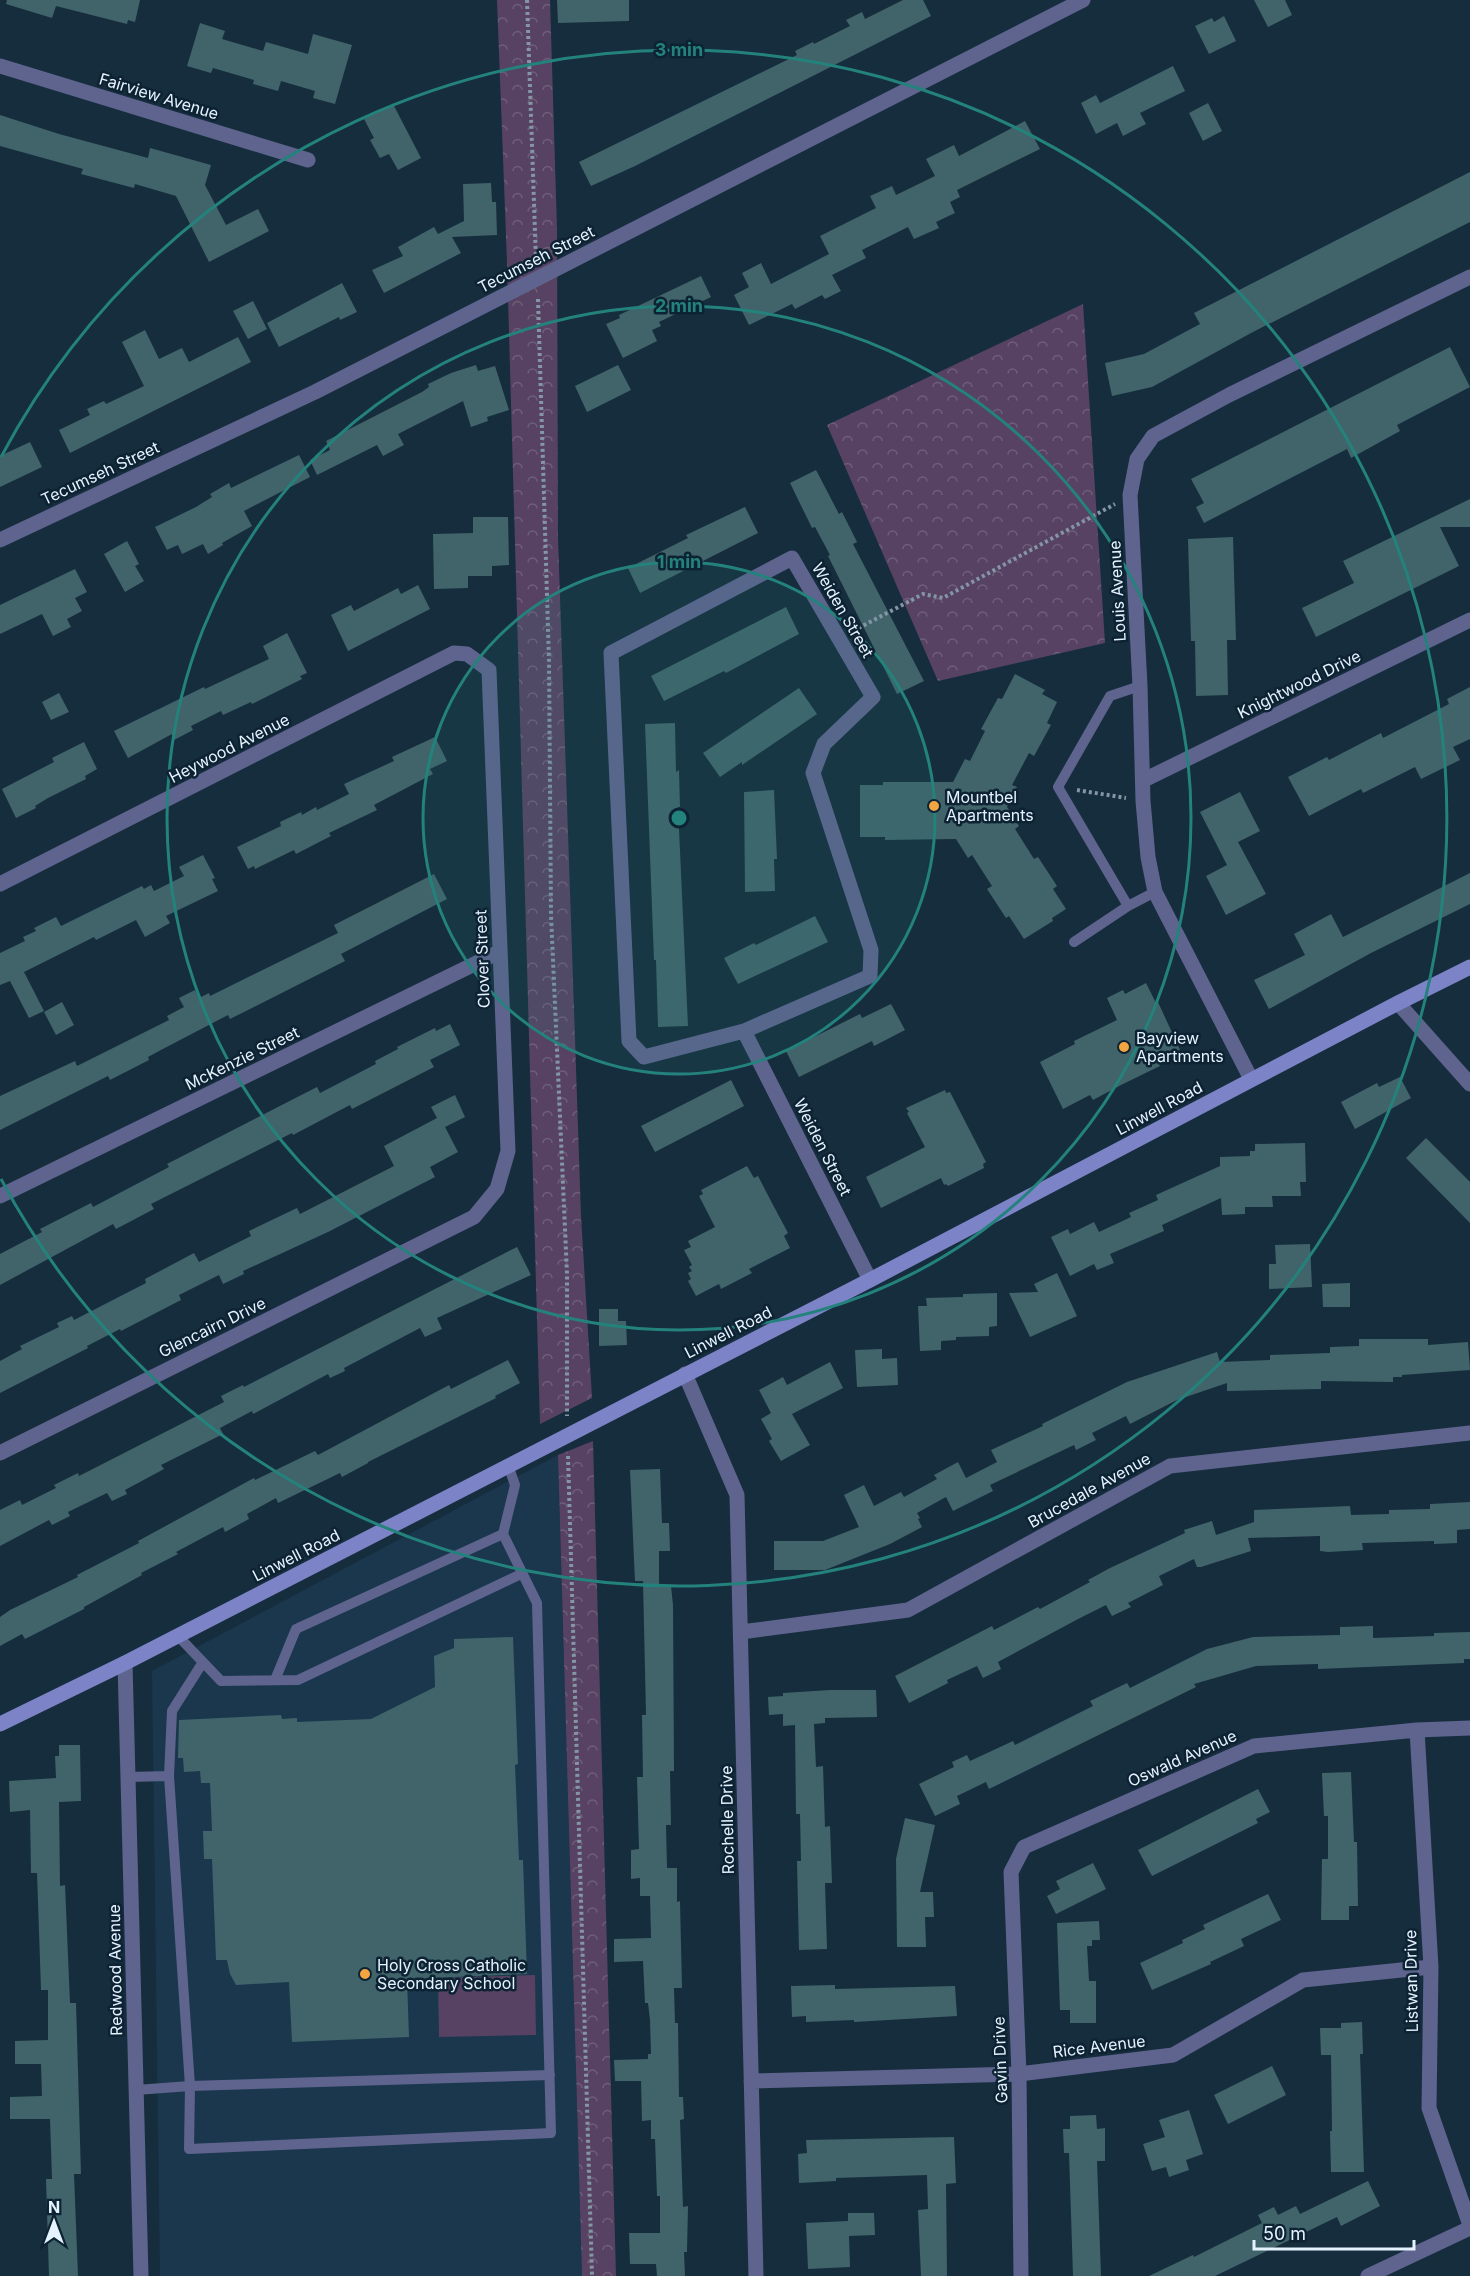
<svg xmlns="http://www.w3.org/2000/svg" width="1470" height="2276" viewBox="0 0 1470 2276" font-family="Inter,sans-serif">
<defs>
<pattern id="park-crowns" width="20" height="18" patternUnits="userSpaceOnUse" patternTransform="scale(1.5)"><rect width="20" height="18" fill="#574263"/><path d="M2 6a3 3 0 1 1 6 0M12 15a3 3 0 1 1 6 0" fill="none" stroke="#6f5e7a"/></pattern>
</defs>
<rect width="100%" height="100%" fill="#162d3e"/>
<path fill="#1a374d" d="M558,1455L582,2276H160L152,1671Z"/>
<path fill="#574263" d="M535,1975L536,2035L439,2037L438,1978Z"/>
<path fill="url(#park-crowns)" d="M497,0H550L557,229L558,538L581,1216L592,1398L540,1424L507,262Z
M1083,304L1105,643L938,681L827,425Z
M593,1441L616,2276H582L558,1455Z"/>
<path fill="#40646a" d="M7,0H140L135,22L128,20L127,24L56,6L57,3L52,18L6,4Z
M557,0H629V21L558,23Z
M903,0H923L931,16L635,166L591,186L579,162L797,55L795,51L813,42L814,44L850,26L846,20L862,12L865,19Z
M1254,0H1285L1292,15L1268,27Z
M1224,16L1236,41L1209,54L1195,26L1212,18L1214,22Z
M200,23L225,31L222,39L263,51L266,42L308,54L313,34L352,45L335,104L313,98L315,91L281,81L278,91L253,84L254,80L213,68L211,73L187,66Z
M1173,66L1185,91L1140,113L1146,124L1123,136L1117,123L1096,134L1081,103L1096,95L1100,103Z
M1208,103L1222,131L1203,141L1189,113Z
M393,104L421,158L398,170L389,154L380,158L370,140L374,138L364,119Z
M0,115L59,134L148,158L150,148L211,165L205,185L226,225L258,209L269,231L209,262L176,196L135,184L134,188L81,174L83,169L0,146Z
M1025,121L1040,149L957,190L960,197L950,202L955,213L936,222L939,228L914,239L908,227L862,250L866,258L832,275L841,291L825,299L822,295L795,309L792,304L749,325L734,295L749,287L742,273L761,263L771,284L829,254L820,236L876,208L870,196L892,186L896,195L935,176L926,159L954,145L959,156Z
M1470,172V222L1253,332L1152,387L1112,396L1105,363L1144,354L1200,324L1194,313Z
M491,183L492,202H496L497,235L452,237L461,253L384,293L372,270L403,256L398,247L434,227L438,234L464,221L463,184Z
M701,276L711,297L659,322L661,326L652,330L657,341L623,358L606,324L620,318L619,315Z
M342,283L357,312L340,320L339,317L279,347L267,323Z
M253,301L267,329L248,339L233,311Z
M145,330L159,359L182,348L189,362L238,337L251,362L70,453L59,430L90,415L87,409L104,401L106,404L144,386L122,342Z
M1450,347L1470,387L1397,425L1400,431L1351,458L1347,449L1204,523L1196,507L1204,503L1191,479Z
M476,365L478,371L495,366L509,410L487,417L488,421L471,427L463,401L398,434L404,445L383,456L377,445L317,475L310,460L330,450L326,441L422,392L429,387L428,384L451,373Z
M618,365L631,390L587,412L575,386Z
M30,442L42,467L0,487V456Z
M299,455L310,477L244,511L252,526L222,543L223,545L208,554L203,544L182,554L178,545L167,550L155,527L196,507L212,497L210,494L229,483L231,488Z
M816,470L839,514L842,512L857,542L853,544L924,681L897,694L828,556L830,555L815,527L812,528L790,483Z
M1470,499V527H1440L1459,566L1316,637L1302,608L1354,583L1343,561Z
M745,507L758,533L640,593L628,568L688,538L686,535Z
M473,517H508L509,565L492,566V576H468V588L434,589L433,534L473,533Z
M1233,537L1236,640H1227L1228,695L1196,696L1195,641H1191L1188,539Z
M127,541L139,564L135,566L144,581L125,592L104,554Z
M75,569L87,592L75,598L82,611L67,619L71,627L53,636L42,614L0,634V605Z
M418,585L430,609L348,651L331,615L351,605L354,611L398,588L401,594Z
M786,607L799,634L726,673L724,671L664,701L651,676Z
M287,633L307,673L300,676L302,679L252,704L251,702L223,715L221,711L191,726L193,730L174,740L172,734L128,758L114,731L204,687L205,689L269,659L263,646Z
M1015,674L1045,690L1042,694L1057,702L1047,723L1051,725L1034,756L1029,753L1012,785L1017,787L1007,807L1019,826L1015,829L1034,859L1038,857L1057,886L1053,889L1066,909L1052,918L1053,921L1024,939L1009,916L1006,918L987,889L992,886L972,855L968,858L956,839L885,840V837H860V785H883V782H953L965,759L970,761L985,731L981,729L998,698L1002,699Z
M1470,687V739L1453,747L1460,760L1421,779L1415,767L1363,793L1361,789L1309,816L1288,777L1327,757L1329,760L1381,733L1383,738L1449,704L1447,699Z
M799,688L817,714L742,765V762L720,777L703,753Z
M59,693L69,712L51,720L42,702Z
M675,723L676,772L679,770L680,807H678L688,1026L658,1027L656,960H654L645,724Z
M435,737L447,761L430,769L433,774L374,805L377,810L329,833L331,836L296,854L294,850L255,869L254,866L248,869L237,847L281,826L280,822L301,812L302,815L316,807L317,810L349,794L344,784L394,761L392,757Z
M84,742L97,769L85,776L86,779L48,798L35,806L36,808L16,818L2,789L54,762L52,758Z
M774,790L777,859H774L775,891L745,892L744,792Z
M1240,792L1260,831L1238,842L1266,894L1226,915L1206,876L1227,865L1200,812Z
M203,855L215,878L212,879L218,891L166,916L170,923L145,937L136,920L96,940L94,937L24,972L44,1011L29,1018L10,981L0,985V953L25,941L23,937L36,931L34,928L56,917L61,926L142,886L144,889L151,885L154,891L184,876L179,867Z
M1470,873V904L1371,953L1269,1009L1254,980L1305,955L1294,934L1331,914L1343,937Z
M434,874L447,899L341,954L345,961L230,1019L228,1015L159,1051L148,1057L149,1060L110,1080L108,1076L0,1130V1096L75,1061L77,1066L169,1020L167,1016L184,1007L179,998L195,990L199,998L209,993L210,996L338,933L334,925Z
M815,916L828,942L738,984L724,958L754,943L756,945Z
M1146,983L1156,1003L1158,1002L1180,1050L1158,1061L1160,1066L1123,1084L1093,1100L1090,1095L1063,1109L1040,1062L1075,1044L1074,1041L1117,1020L1107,998L1123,990L1125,994Z
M62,1002L74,1025L56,1035L44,1012Z
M891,1004L905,1030L874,1046L872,1041L799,1077L786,1051L860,1014L862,1018Z
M450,1024L460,1045L430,1060L434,1067L352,1109L350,1105L293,1135L292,1133L151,1204L154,1209L116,1229L113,1224L0,1285V1254L42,1232L40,1229L91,1203L93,1207L169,1167L167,1164L317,1087L320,1093L376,1064L375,1061L398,1049L397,1047L435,1028L436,1031Z
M1400,1077L1411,1098L1355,1129L1341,1102L1377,1083L1379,1087Z
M731,1080L744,1106L655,1152L641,1126Z
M945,1090L946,1093L950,1092L986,1162L983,1164L984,1168L948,1186L946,1184L944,1185L941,1178L881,1208L866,1177L925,1147L907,1113L909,1112L906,1108Z
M455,1095L465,1117L445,1127L458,1152L430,1167L435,1177L328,1232L243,1271L244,1274L223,1284L219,1275L179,1295L181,1300L121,1331L120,1329L87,1346L88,1348L0,1393V1361L22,1349L20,1346L59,1327L57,1323L72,1316L74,1320L146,1283L145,1279L194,1253L199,1262L251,1236L249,1231L297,1208L300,1214L394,1166L384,1146L437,1118L431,1107Z
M1426,1138L1470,1182V1223L1406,1158Z
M1305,1143L1306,1182H1300L1301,1196H1272L1273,1207H1245V1214L1222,1215L1221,1198L1162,1225L1164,1231L1110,1254L1114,1263L1097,1270L1094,1264L1070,1276L1051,1237L1068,1229L1070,1234L1094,1222L1099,1232L1131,1217L1129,1213L1158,1200L1156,1195L1220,1166V1157L1250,1156V1151H1255V1144Z
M747,1166L754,1178L758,1176L772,1203L788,1233L784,1236L790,1248L749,1269L752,1273L721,1289L719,1284L696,1296L688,1281L691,1279L688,1273L692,1271L689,1267L692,1265L684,1250L691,1247L688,1241L715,1227L699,1196L703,1194L701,1190Z
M1310,1244L1312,1287L1269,1289V1264H1276L1275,1245Z
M517,1247L531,1275L437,1318L442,1329L425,1337L420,1328L344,1368L345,1371L330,1378L328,1374L253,1414L252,1411L220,1428L223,1434L161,1465L164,1469L125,1490L127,1494L112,1501L107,1493L68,1512L70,1516L52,1525L49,1520L0,1546V1510L20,1500L22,1505L56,1488L54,1485L78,1473L79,1476L224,1402L221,1396L243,1385L244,1387Z
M1057,1273L1077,1316L1030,1337L1009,1293L1038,1292L1034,1284Z
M1350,1283V1307H1323L1322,1284Z
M997,1293V1326L989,1327V1336L956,1337V1340L941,1341V1350L920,1351L918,1306H927L926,1298L963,1297V1294Z
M599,1309H618V1321H626L627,1345L599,1346Z
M1359,1339H1428V1345L1468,1342L1470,1370L1402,1375V1377H1393V1382L1321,1381V1389L1227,1391V1383L1177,1400L1130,1424L1126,1416L1092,1433L1096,1440L1076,1450L1074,1445L990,1485L993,1491L953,1511L946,1497L917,1513L920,1518L918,1519L922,1527L890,1544L825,1570H774V1541H823L859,1527L844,1495L864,1485L874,1506L901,1492L904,1497L937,1479L934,1475L958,1462L966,1478L997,1462L991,1450L1043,1426L1042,1424L1127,1382L1217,1352L1220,1362L1270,1360V1355L1330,1353V1347L1359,1346Z
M882,1349V1359L897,1358L898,1385L857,1387L855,1350Z
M508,1360L520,1383L495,1396L496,1398L368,1462V1463L342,1477L340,1473L278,1503L276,1498L247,1514L249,1519L225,1532L223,1527L176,1552L178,1554L141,1573L142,1575L84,1607V1609L25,1639L22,1634L0,1646V1617L10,1610L78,1577L77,1575L139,1543L138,1541L254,1478L255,1480L315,1451L318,1455L449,1385L451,1389Z
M830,1362L843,1388L792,1414L810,1445L781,1461L769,1441L772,1439L761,1419L771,1413L759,1390L783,1377L787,1385Z
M660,1469L662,1523H669L670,1551H659V1586H671L673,1605L674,1771H670L671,1825H666L667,1868H677V1902L680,1901L682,1988H674L675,2023H678L679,2097H683L684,2119L680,2120L683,2207L688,2206L687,2252H684L685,2276H657L656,2264H630L629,2233H660V2196H657L655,2139H651V2120L642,2121L641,2081H615L614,2060L648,2059V2054H651L650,2020L648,2003H645L643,1961L614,1962V1939L651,1938L650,1896H640V1878L631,1879V1850L639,1849L637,1777H643L642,1715H646L643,1581H635L630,1470Z
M1470,1502V1529L1457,1530V1543L1434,1544V1541L1362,1543L1363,1550L1328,1552L1320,1551V1536L1248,1538L1251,1551L1201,1567H1197L1194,1559L1159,1576L1163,1585L1128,1603L1131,1607L1112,1616L1106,1605L1080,1618L998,1662L1001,1669L983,1678L977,1666L947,1680L948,1683L909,1703L895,1676L992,1626L994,1630L1038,1607L1040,1609L1090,1582L1088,1580L1110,1568L1185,1533L1184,1530L1212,1521L1216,1535L1254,1522V1510L1350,1506L1351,1515L1389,1514V1510L1430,1509V1504Z
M1373,1626V1638L1434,1636V1633L1470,1632V1659H1464V1663L1318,1669V1664L1256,1666L1194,1684L1196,1687L989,1789L986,1782L957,1796L960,1804L935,1816L919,1784L954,1767L952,1762L967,1755L970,1761L1013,1741L1015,1745L1093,1706L1090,1701L1127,1683L1130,1688L1207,1649L1253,1637L1340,1635V1627Z
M513,1637L518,1764L515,1765L519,1860H523L527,1974L407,1979L409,2037L292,2042L289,1982L236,1985L230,1974L227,1960H216L212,1859H204L203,1831H212L210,1783H201L200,1771L184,1772L183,1758H178L179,1720L281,1715L282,1719L297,1718V1722L371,1719L435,1687L434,1656L454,1648V1639Z
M830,1690H876L877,1717L825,1718V1723L814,1724L816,1767L823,1766L825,1827L830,1826L832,1883H825L827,1949L799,1950L797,1861H801L800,1814H796L795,1725L783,1726V1714L769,1715L768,1697L783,1696V1693Z
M59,1745H80L81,1801L59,1802L60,1886L65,1885L70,2003H76L81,2174H74L78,2276H49L46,2179H52L50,2119H10V2097L42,2096L41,2064H15V2041L48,2040V1990H41L37,1873H31L30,1810L10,1812L9,1781L56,1778L55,1756H59Z
M1351,1772L1354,1842H1357L1358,1906H1349V1920H1321L1322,1859H1328V1816H1324L1322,1773Z
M1258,1789L1270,1812L1256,1819L1258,1823L1152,1876L1138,1850Z
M905,1818L935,1825L920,1892H933L934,1917H925L926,1947H897L896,1859Z
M1093,1863L1106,1889L1056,1914L1047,1896L1060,1889L1056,1881Z
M1268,1894L1281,1920L1241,1939L1244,1946L1210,1962L1211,1964L1152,1990L1140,1963L1183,1943L1182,1940L1205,1929L1203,1925Z
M1099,1921L1100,1940H1092V1946H1087L1089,1981H1096V2023H1070V2010H1060L1057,1923Z
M835,1985V1989L955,1986L957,2016L854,2022V2020L806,2022V2016L792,2017L791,1986Z
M1362,2022L1363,2054H1360L1364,2172H1331L1330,2131H1332L1331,2055H1321L1320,2028H1341V2023Z
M1272,2066L1286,2095L1228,2124L1214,2095Z
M1189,2110L1203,2154L1186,2160L1189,2170L1169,2177L1166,2167L1152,2171L1143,2144L1165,2137L1159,2120Z
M1096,2115L1097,2129L1105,2128V2161H1097L1101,2276H1073L1069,2153H1064L1063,2129H1070V2116Z
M954,2137L956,2183L946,2184L947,2276H921L918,2210L928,2209L927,2175L836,2178V2181L799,2183L798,2154L807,2153L806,2140Z
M1368,2181L1380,2206L1341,2226L1337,2217L1215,2276H1149L1193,2255L1194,2257L1262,2223L1258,2215L1274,2207L1278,2215L1296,2206L1300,2214Z
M848,2213H874L875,2235L849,2236L850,2267L808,2269L806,2223L848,2221Z"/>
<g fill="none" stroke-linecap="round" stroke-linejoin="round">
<path stroke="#8496a5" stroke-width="4" stroke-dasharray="3 3" stroke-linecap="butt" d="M527,0L536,261
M538,299L549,661L551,915L567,1274V1416
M853,631L923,594L943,598L1115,504
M1077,790L1126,798
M568,1456L592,2276"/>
<path stroke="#5f648e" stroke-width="10" d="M1128,906L1058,787L1110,696L1140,686
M1074,942L1128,906L1155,892
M503,1534L515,1485L508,1465
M178,1636L221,1681L298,1680L521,1574
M275,1680L296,1629L503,1534L537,1603L551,2133L189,2149L190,2086L550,2075
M128,1777L169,1776L172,1711L203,1662
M136,2090L190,2086L169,1776"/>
<path stroke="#5f648e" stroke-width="15" d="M0,66L308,160
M0,540L315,392L1083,0
M792,558L873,697L824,744L813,773L871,950L870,976L744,1031L644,1057L629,1041L611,653Z
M1144,780L1470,620
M0,884L454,653L467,654L489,670L508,1151L497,1189L474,1217L0,1453
M1398,1003L1470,1084
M744,1031L870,1280
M1251,1079L1155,892L1148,857L1143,801L1140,686L1130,495L1137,459L1153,436L1229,395L1470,277
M0,1196L499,952
M685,1374L737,1495L756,2276
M741,1632L908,1610L1170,1466L1470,1433
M125,1663L141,2276
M1417,1730L1431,1967L1429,2108L1470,2225
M751,2081L1019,2074L1173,2055L1303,1980L1431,1967
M1021,2276L1019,2074L1011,1872L1024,1847L1254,1746L1417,1730L1470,1728
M1368,2276L1470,2228"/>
<path stroke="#7c84c7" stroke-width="15" d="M0,1724L125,1663L870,1280L1398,1003L1470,967"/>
</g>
<circle cx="679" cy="818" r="256" fill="#24827c" fill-opacity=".12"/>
<g fill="none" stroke="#24827c" stroke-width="3">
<circle cx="679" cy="818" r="256"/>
<circle cx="679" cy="818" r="512"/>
<path d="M1 457A768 768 0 1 1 1 1179"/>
</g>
<g fill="#f2a541" stroke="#0d2334" stroke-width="2">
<circle cx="934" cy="806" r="6"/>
<circle cx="1124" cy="1047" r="6"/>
<circle cx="365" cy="1974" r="6"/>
</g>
<g text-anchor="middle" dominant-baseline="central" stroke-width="5" stroke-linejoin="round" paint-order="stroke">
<g font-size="16" fill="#e5f3ff" stroke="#0d2334">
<text transform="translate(159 96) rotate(17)">Fairview Avenue</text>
<text transform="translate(536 259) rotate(-27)">Tecumseh Street</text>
<text transform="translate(100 473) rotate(-25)">Tecumseh Street</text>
<text transform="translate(1117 591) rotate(-93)">Louis Avenue</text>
<text transform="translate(843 610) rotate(60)">Weiden Street</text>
<text transform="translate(1299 684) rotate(-26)">Knightwood Drive</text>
<text transform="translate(229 748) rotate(-27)">Heywood Avenue</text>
<text transform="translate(482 959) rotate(-92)">Clover Street</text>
<text transform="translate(242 1058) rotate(-26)">McKenzie Street</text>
<text transform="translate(1159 1108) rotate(-28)">Linwell Road</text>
<text transform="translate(823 1147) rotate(63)">Weiden Street</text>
<text transform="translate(212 1327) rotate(-26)">Glencairn Drive</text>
<text transform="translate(728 1332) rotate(-27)">Linwell Road</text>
<text transform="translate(1089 1490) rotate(-29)">Brucedale Avenue</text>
<text transform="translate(296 1555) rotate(-27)">Linwell Road</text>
<text transform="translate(1182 1758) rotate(-24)">Oswald Avenue</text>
<text transform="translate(727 1820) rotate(-91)">Rochelle Drive</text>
<text transform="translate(115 1970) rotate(-91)">Redwood Avenue</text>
<text transform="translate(1411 1981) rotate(-91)">Listwan Drive</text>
<text transform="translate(1099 2046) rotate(-7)">Rice Avenue</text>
<text transform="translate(1000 2060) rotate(-92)">Gavin Drive</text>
</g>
<g font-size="16" fill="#e5f3ff" stroke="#0d2334" text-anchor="start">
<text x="946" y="797">Mountbel<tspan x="946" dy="18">Apartments</tspan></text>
<text x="1136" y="1038">Bayview<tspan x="1136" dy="18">Apartments</tspan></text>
<text x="377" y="1965">Holy Cross Catholic<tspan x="377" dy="18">Secondary School</tspan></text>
</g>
</g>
<circle cx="679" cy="818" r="9" fill="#24827c" stroke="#0d2334" stroke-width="3"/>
<g font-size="18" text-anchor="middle" font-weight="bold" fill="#24827c" stroke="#0d2334" stroke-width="5" stroke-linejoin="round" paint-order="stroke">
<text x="679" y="56">3 min</text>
<text x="679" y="312">2 min</text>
<text x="679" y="568">1 min</text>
</g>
<g transform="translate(54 2222)" stroke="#0d2334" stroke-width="4.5" paint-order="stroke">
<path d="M0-4.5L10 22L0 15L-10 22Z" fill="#e5f3ff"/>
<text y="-9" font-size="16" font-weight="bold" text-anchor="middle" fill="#e5f3ff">N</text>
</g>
<path d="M1254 2240v9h160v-9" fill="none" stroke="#e5f3ff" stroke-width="3"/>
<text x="1263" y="2240" font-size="18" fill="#e5f3ff" stroke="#0d2334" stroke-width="4.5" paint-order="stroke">50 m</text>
</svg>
